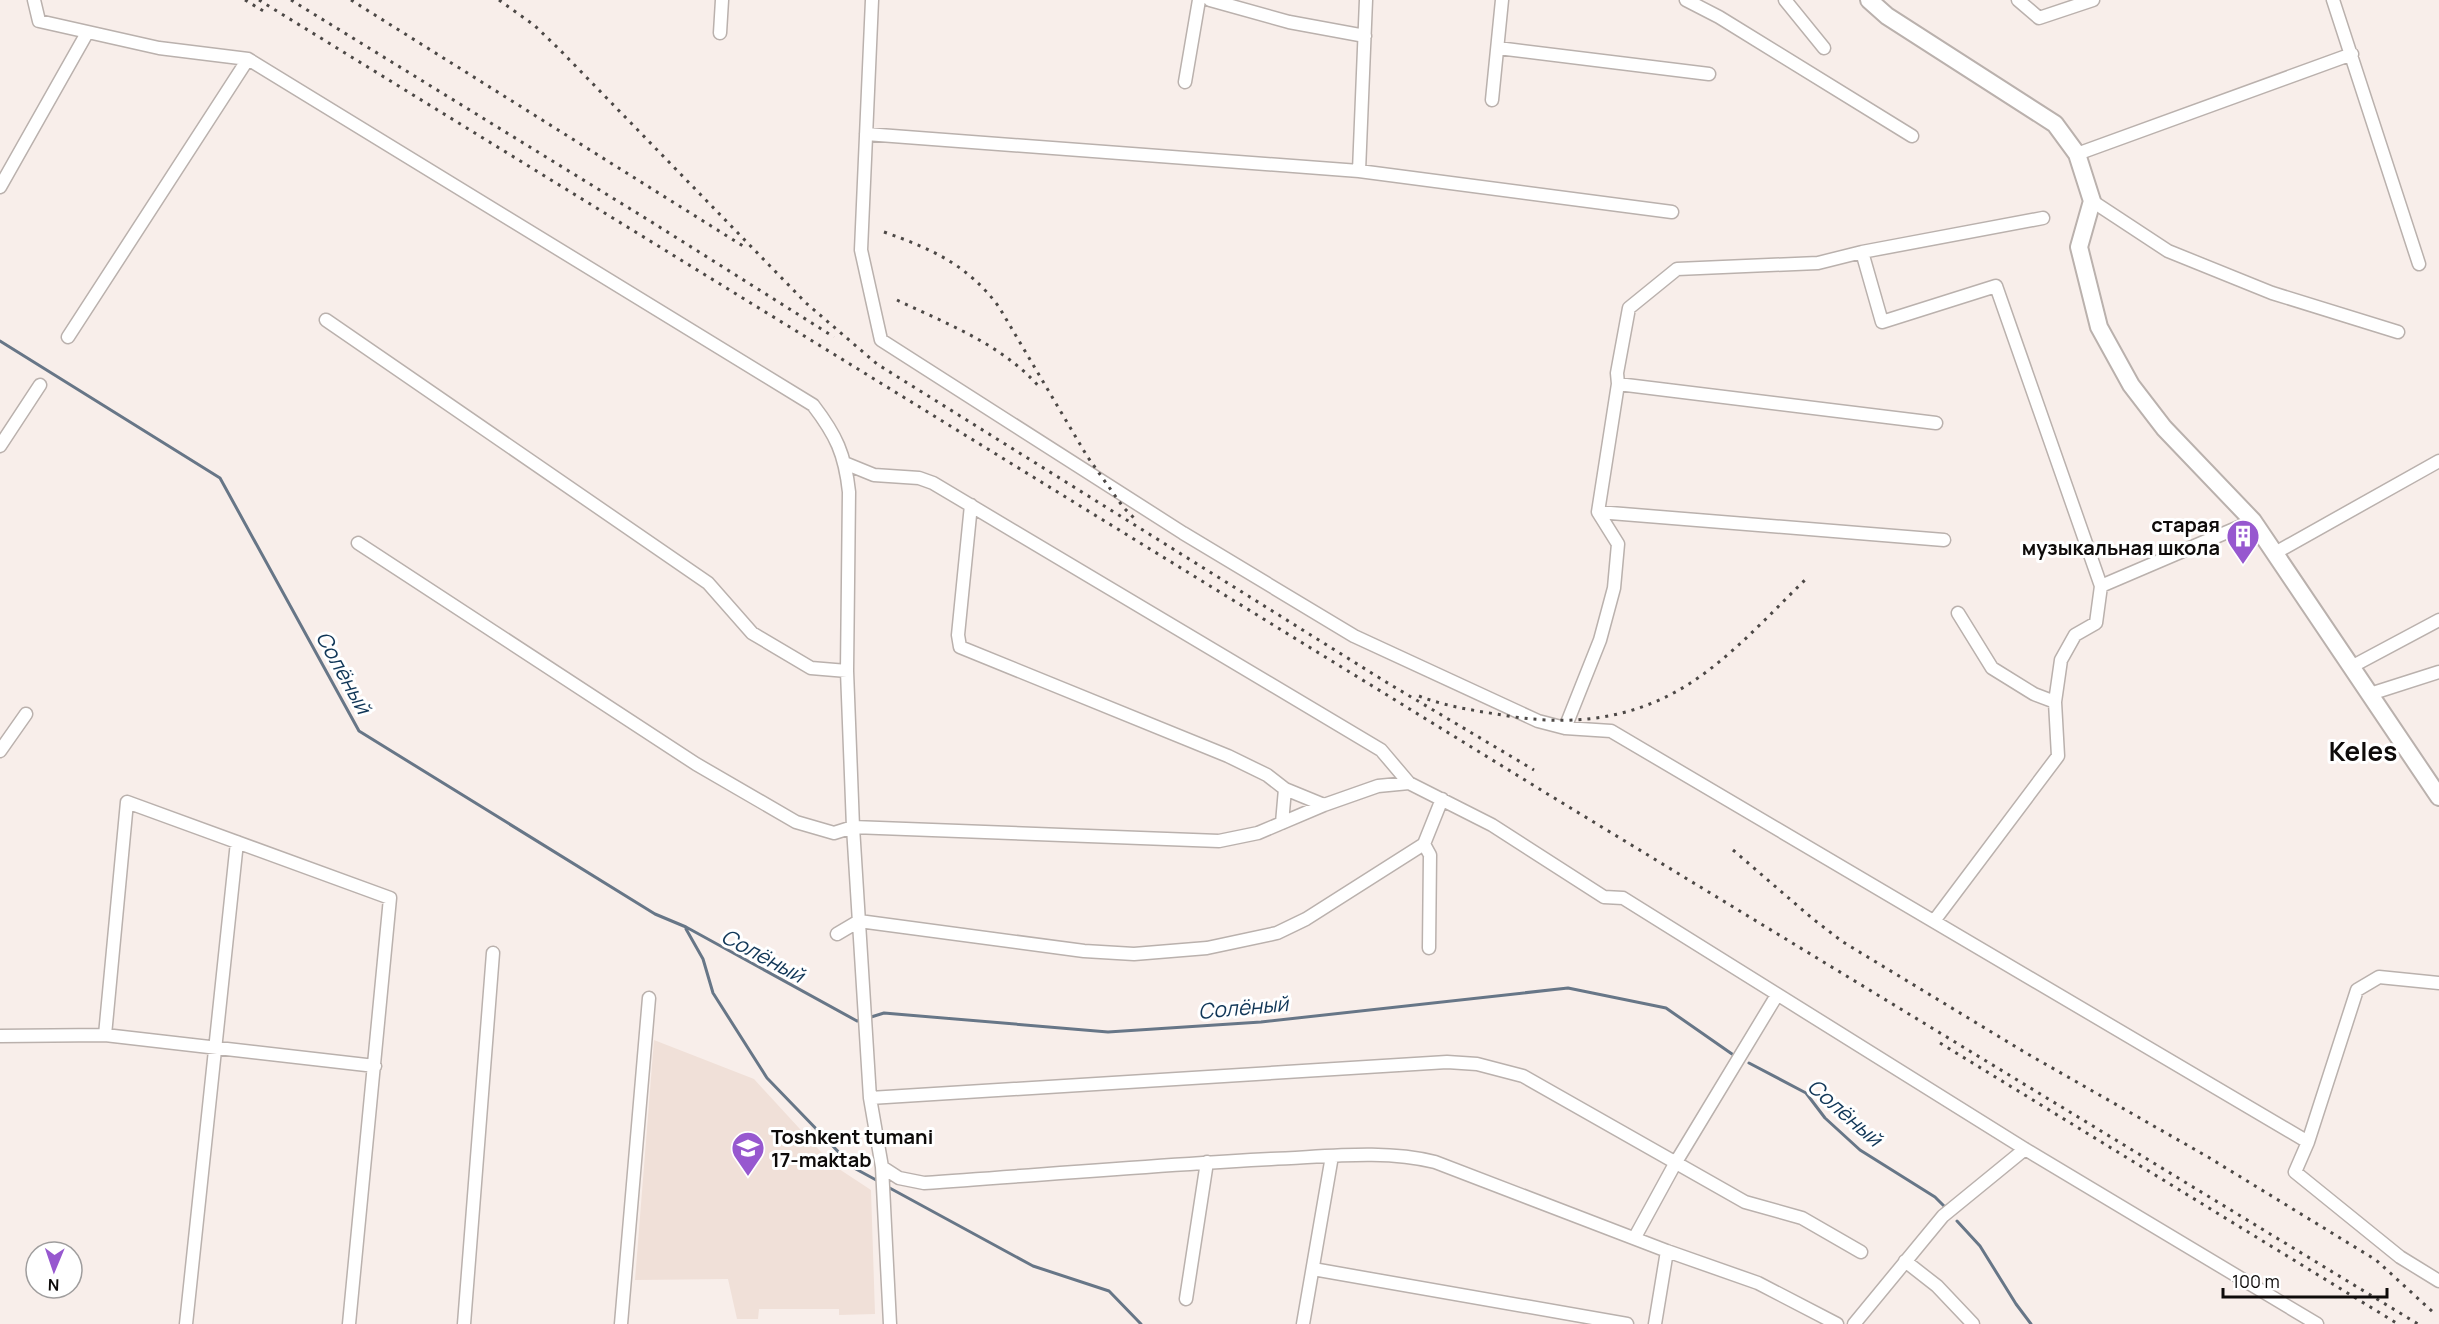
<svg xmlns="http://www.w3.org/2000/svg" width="2439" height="1324" viewBox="0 0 2439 1324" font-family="Manrope,sans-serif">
<rect width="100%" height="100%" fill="#f8eeea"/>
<path fill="#f0e0d8" d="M654,1040L754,1079L833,1165L871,1190L875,1314L839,1315V1309H759L758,1319H737L728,1279L635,1280Z"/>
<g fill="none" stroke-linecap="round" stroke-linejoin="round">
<path stroke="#677687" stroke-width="3" d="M0,341L220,478L359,731L655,914L686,927L857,1021L861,1020
M686,929L703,959L713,993L767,1078L854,1168L878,1181
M868,1018L884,1013L1108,1032L1261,1022L1568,988L1666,1008L1732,1054
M1749,1063L1806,1093L1825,1118L1860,1150L1935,1197L1946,1208
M886,1186L1033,1266L1109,1291L1141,1324
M1957,1221L1980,1246L2016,1304L2031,1324"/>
<defs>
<path id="minor" d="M34,0L39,21L159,48L248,59L813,405C836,435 845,454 849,492L847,671L853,827L870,1098L882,1167L890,1324
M872,0L861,250L881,340L1183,533L1354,636L1538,721L1565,728L1611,731L2308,1142
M1210,0L1289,22L1365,36
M1686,0L1719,17L1912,136
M1785,0L1824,48
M2018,0L2039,18L2093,0
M2333,0L2419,264
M720,33L722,0
M1498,48L1709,74
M1185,82L1199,0
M1492,100L1502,0
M866,134L1359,171L1672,212
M2077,154L2352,54
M1359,171L1366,0
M0,187L87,33
M2092,201L2168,251L2272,293L2398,332
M1862,252L1882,322L1996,286L2101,586L2096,623L2075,635L2061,660L2055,702L2058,756L1934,921
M326,320L708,583L752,633L811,668L847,671
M68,337L248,59
M1618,384L1936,423
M0,446L40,385
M847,464L874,475L919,478L933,483L1381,750L1409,783
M971,505L958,635L960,647L1228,756L1267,775L1285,789L1324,805
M1598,512L1944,540
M358,543L696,764L796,822L834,833L853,827L1219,841L1258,833L1324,805L1378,786L1409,783L1492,825L1604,897L1623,898L2025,1149L2317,1324
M2275,553L2439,461
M2101,586L2253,521
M1958,613L1992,668L2034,694L2055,702
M2351,667L2439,620
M2370,694L2439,672
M1565,728L1600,640L1614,588L1618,544L1598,512L1618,384L1617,373L1629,308L1677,269L1818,263L1862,252L2043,218
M0,751L26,714
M1282,823L1285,789
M1424,844L1430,855L1429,948
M837,934L859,921L1084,951L1134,954L1207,948L1277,933L1306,919L1424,844L1442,799
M2439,983L2379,977L2357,990L2308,1142L2295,1172L2400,1257L2439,1281
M105,1035L127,802L390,898L349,1324
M0,1036L105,1035L375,1066
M870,1098L1447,1062L1477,1064L1523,1076L1745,1202L1802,1218L1861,1252
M882,1167L899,1178L924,1183C1040,1175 1156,1165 1271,1159C1325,1157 1383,1149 1435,1162L1667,1251L1758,1283L1837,1324
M1635,1237L1676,1162L1777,995
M1905,1261L1937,1286L1973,1324
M1313,1269L1627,1324
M1186,1299L1207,1162
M186,1324L237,842
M464,1324L493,953
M621,1324L649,998
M1303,1324L1332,1156
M1655,1324L1667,1251
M1854,1324L1943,1216L2025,1149"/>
<path id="tertiary" d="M1869,0L1887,16L2055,124L2077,154L2092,201L2079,247L2099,327L2131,385L2164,428L2253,521L2439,797"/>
</defs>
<use href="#minor" stroke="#bab1ad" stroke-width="15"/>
<use href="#tertiary" stroke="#bab1ad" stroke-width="20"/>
<use href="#minor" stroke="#fff" stroke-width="12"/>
<use href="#tertiary" stroke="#fff" stroke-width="16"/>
<path stroke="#4c4846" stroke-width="3" stroke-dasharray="3 6" stroke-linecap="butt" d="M245,0L265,12
M259,0L1546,793L2418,1324
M291,0L650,221L834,337
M351,0L743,246
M499,0L534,25L559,49L806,303L877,364L1386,682L1534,770
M884,232C932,249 968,265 999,307L1087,456L1123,507L1137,521
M897,300C947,324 1004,345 1041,389
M1419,696C1447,707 1478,711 1508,716C1585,728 1652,716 1714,666C1747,640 1777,607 1807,578
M1733,850L1813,919L1843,942L2026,1053L2208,1157L2376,1260L2435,1314
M1940,1043L2398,1324"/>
</g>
<defs>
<symbol id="building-pin" viewBox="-11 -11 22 30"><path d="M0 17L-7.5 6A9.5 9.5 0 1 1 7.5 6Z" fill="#9758cf" stroke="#fff"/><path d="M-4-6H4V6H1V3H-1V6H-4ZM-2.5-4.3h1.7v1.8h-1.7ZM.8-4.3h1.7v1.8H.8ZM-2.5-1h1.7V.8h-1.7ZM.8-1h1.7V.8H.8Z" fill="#fff"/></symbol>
<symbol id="school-pin" viewBox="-11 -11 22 30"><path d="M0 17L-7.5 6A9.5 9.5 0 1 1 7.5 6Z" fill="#9758cf" stroke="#fff"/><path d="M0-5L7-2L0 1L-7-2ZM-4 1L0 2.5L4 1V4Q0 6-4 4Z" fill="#fff"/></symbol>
</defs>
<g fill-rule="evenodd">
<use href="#building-pin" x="2224" y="517" width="38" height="52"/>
<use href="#school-pin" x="729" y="1129" width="38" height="52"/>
</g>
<g text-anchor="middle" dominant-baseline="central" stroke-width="6" stroke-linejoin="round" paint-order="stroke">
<g font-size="20" font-weight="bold" fill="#0e0b0a" stroke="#fff" text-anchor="end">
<text x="2220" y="524">старая<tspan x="2220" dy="23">музыкальная школа</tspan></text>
<text x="771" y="1136" text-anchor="start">Toshkent tumani<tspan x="771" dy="23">17-maktab</tspan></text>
</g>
<g font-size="21" font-style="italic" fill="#103657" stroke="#fff">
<text transform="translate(344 672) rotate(61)">Солёный</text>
<text transform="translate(763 955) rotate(28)">Солёный</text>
<text transform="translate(1243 1007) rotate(-5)">Солёный</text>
<text transform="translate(1845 1112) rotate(41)">Солёный</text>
</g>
<g font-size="26" font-weight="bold" fill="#0e0b0a" stroke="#fff">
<text x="2363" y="751">Keles</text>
</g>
</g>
<g transform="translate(54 1270) rotate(182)"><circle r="28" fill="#ffffff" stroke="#9f9d9d" stroke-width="1.5"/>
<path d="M0-4.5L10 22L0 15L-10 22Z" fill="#9758cf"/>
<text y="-9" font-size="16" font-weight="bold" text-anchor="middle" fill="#0e0b0a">N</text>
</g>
<path d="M2223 1288v9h164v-9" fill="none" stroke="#0e0b0a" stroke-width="3"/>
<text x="2232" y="1288" font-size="18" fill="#0e0b0a" stroke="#ffffff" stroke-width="4.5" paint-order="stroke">100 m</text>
</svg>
